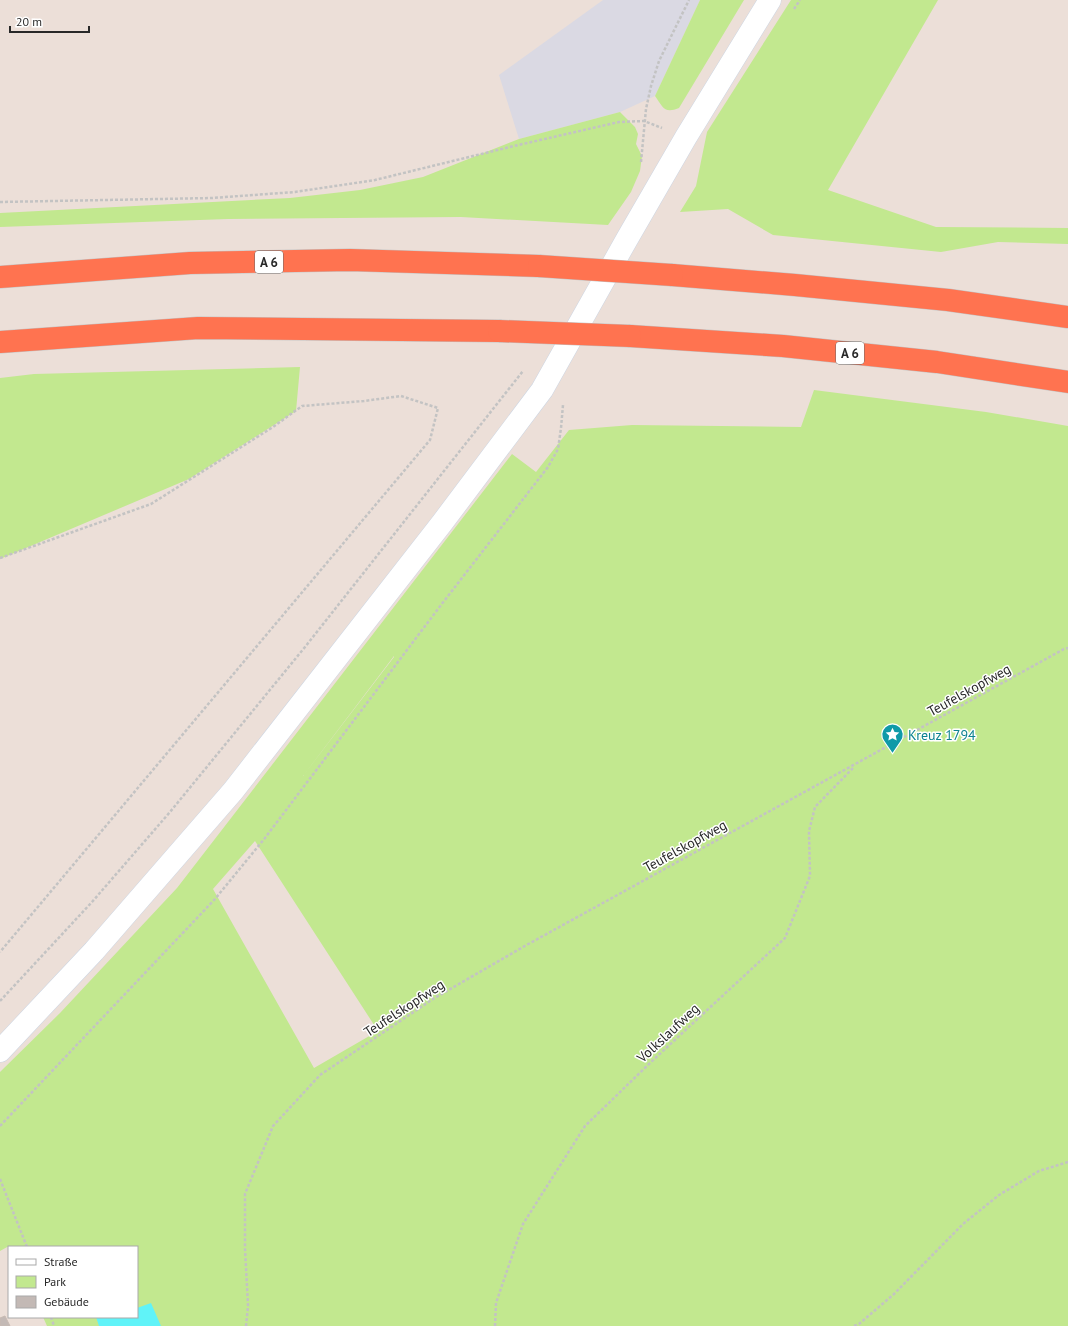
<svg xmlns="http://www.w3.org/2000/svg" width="1068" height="1326" viewBox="0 0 1068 1326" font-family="'PT Sans',sans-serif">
<rect width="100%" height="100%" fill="#ecdfd8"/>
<path fill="#dad9e3" d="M603,0H700L655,96L620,112L519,139L499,75Z"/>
<path fill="#c2e88f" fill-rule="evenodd" d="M700,0H744L679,108C664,114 663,107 655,96Z
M791,0H938L828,190L936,227L1068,228V244L998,242L941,252L773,235L728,209L680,212L696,186L707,132Z
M620,112L635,127L638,134L636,144L642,156L640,171L631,192L608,225L461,217L228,219L0,227V213L290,198L360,190L423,177L519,139Z
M300,367L296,411L189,479L0,559V378L34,374Z
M814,390L986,412L1068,426V1326H47L43,1317H137V1247L9,1246L0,1251V1072L60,1013L177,888L512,454L536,472L569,430L632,425L801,427ZM394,656V657L303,776ZM255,841L378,1031L314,1068L213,889Z"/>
<path fill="#60f3f8" d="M151,1303L161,1326H99L96,1317H137V1308Z"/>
<path fill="#c3b9b5" stroke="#c7bab2" d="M5,1316L10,1326H0V1318Z"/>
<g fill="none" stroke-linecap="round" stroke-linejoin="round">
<defs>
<path id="tertiary" d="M0,1051L94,951L233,791L442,523L542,390L627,239L686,137L770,0"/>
<path id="motorway" d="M672,275L795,285L948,300L1068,317
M0,277L190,263L350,260L539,266
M630,336L783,346L937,362L1068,382
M0,342L198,328L499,331"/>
</defs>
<use href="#tertiary" stroke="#cdd6e3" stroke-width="23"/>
<use href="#motorway" stroke="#c3c3c3" stroke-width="23"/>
<path stroke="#c3c3c3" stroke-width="2.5" stroke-dasharray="3 2" stroke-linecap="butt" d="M794,9L800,0
M641,162L646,109L651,86L659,61L689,0
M0,202L212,198L295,192L375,180L514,146L619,122L644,121L662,128
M0,558L151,504L273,427L302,406L364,401L401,396L438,408L430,440L0,952
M0,1001L92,902L170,812L305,647L523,371
M0,1126L215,899L265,838L441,605L548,467L558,449L561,428L563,405
M0,1179L27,1247
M51,1317L54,1326
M246,1326L248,1306L245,1249V1194L273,1126L320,1075L433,999L523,947L1064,649L1068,648
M495,1326L496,1303L523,1224L585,1126L650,1063L785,938L810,876L809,831L815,807L853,768
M854,1326L859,1324L894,1294L963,1224L999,1195L1039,1171L1068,1162"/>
<use href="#tertiary" stroke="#fff" stroke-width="22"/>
<use href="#motorway" stroke="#ff7350" stroke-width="22"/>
<defs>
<path id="motorway-bridge" d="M539,266L672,275
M499,331L630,336"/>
</defs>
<use href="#motorway-bridge" stroke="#c3c3c3" stroke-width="23" stroke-linecap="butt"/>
<use href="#motorway-bridge" stroke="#ff7350" stroke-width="22"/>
</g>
<defs>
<symbol id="sight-pin" viewBox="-11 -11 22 30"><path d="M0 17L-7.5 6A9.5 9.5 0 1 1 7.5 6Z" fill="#0f9aa8" stroke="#fff"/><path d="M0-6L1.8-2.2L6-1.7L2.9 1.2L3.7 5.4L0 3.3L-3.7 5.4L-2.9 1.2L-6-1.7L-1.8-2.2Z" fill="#fff"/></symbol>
</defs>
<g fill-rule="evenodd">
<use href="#sight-pin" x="880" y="722" width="25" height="34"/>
</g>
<g text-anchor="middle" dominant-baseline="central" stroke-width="3" stroke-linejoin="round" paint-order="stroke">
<g fill="#fff" stroke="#686868" stroke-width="1">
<rect x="255" y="251" width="28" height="22" rx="3"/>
<rect x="836" y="342" width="28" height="22" rx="3"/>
</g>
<g font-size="13" font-weight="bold" fill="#282828">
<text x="269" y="262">A 6</text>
<text x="850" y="353">A 6</text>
</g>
<g font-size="14" fill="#282828" stroke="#fff">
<text transform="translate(969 690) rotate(-29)">Teufelskopfweg</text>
<text transform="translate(685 846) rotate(-29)">Teufelskopfweg</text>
<text transform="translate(404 1008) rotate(-33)">Teufelskopfweg</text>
<text transform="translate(668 1033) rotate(-43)">Volkslaufweg</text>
</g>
<g font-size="14" fill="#0d838f" stroke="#fff" text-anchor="start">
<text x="908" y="735">Kreuz 1794</text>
</g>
</g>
<rect x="8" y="1246" width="130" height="72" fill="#ffffff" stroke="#a9a9a9"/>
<rect x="16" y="1259" width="20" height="6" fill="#ffffff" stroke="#a9a9a9"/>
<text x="44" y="1266" font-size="12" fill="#282828">Straße</text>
<rect x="16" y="1276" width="20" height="12" fill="#c2e88f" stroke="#a9a9a9"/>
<text x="44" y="1286" font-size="12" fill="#282828">Park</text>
<rect x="16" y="1296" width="20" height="12" fill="#c3b9b5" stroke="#a9a9a9"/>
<text x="44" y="1306" font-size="12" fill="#282828">Gebäude</text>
<path d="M10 26v6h79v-6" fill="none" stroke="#282828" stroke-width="2"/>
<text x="16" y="26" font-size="12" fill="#282828" stroke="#ffffff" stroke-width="3" paint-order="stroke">20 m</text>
</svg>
